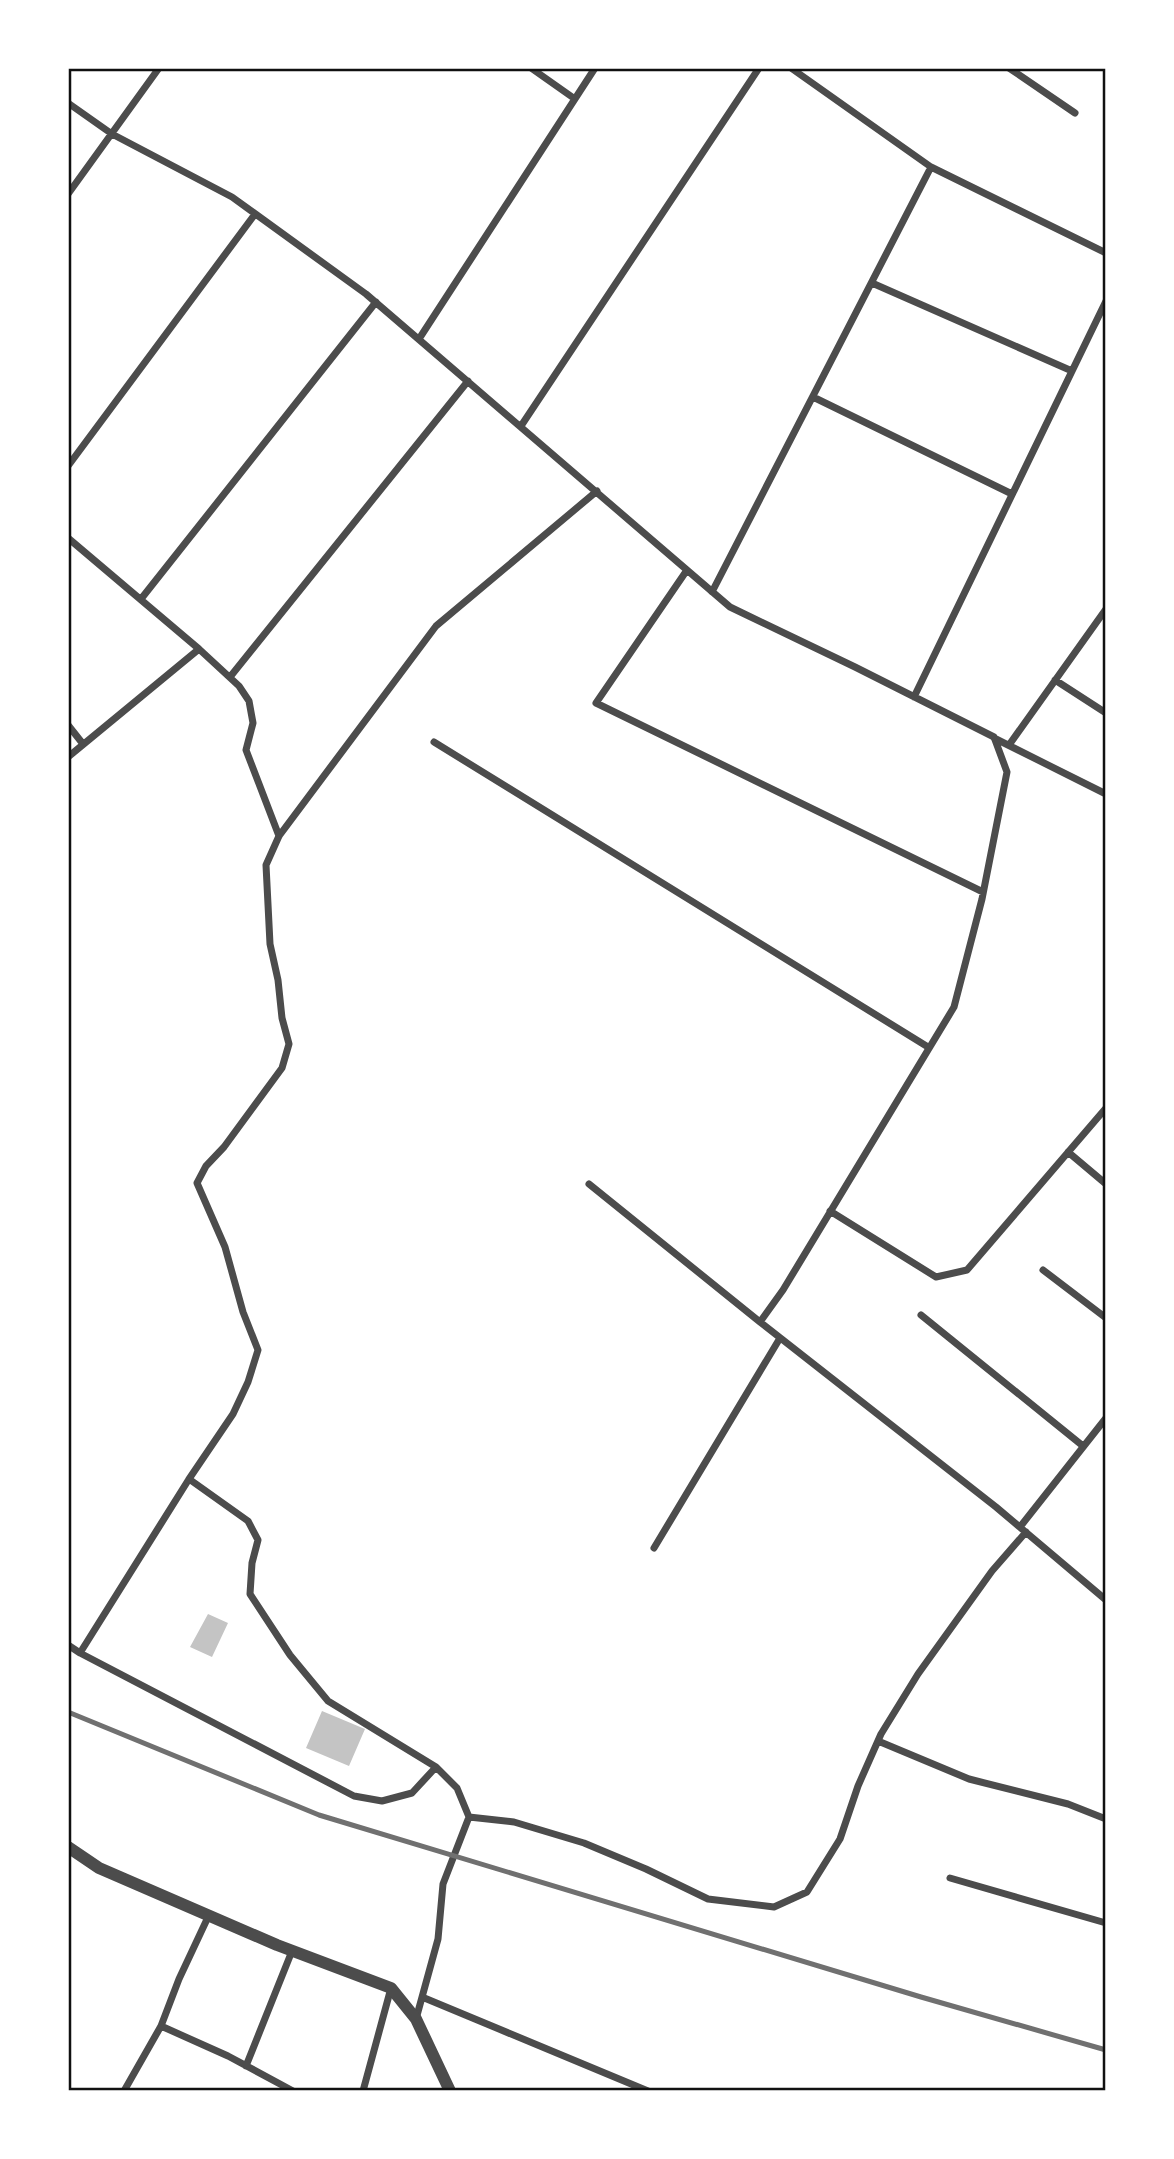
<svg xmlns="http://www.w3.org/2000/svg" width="1174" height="2159" viewBox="0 0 1174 2159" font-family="'Noto Sans',sans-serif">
<rect width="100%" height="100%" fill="#fff"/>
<path fill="#c4c4c4" d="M208,1614L228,1623L212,1657L190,1647Z
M322,1711L365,1729L349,1766L306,1748Z"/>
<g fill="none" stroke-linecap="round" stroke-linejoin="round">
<path stroke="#4c4c4c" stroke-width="7" d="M531,68L575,99
M791,68L931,167L1106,253
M1009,68L1075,113
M68,103L112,134L232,197L366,294L730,607L855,667L994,737L1007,772L982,899L954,1007L783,1290L760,1322L996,1507L1106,1600
M68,194L159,68
M872,283L1072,371
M419,339L595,68
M813,397L1012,494
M521,426L759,68
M68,466L255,214
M68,538L199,649L239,686L249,701L253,723L246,750L279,836
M687,570L596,703L983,892
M712,592L931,167
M141,599L376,302
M230,677L468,381
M1055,680L1106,713
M914,697L1106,301
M68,725L83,744
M994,738L1106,794
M434,742L928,1047
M1009,745L1106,609
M68,757L199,649
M1068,1152L1106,1184
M589,1184L760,1322
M830,1211L936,1277L967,1270L1106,1108
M1043,1270L1106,1318
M921,1315L1083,1446
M1020,1527L1106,1418
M654,1548L780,1338
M68,1645L80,1653L354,1796L382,1801L412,1793L436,1767
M80,1653L189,1479
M878,1741L969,1779L1068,1804L1106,1819
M469,1817L457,1788L436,1767L328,1701L290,1655L250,1594L252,1563L258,1540L248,1521L189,1479L233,1414L248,1382L258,1350L243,1312L225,1247L197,1183L206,1166L224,1147L282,1068L289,1044L282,1018L278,980L270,944L266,865L279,836L436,626L597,491
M950,1878L1106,1923
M422,1997L648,2091
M416,2019L438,1939L443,1884L469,1817L514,1822L584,1843L646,1869L708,1899L774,1907L807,1892L840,1839L858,1786L881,1734L918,1674L992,1571L1026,1532
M161,2026L228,2056L293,2091
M246,2066L292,1951
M124,2091L161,2026L179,1979L209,1915
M363,2091L391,1988"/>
<path stroke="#4c4c4c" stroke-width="12" d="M68,1847L99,1868L277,1945L391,1988L416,2019L450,2091"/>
<path stroke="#707070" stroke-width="5" d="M68,1712L319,1815L921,1997L1106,2050"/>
</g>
<rect width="1174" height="2159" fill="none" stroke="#ffffff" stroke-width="140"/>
<rect x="70" y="70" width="1034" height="2019" fill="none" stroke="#111" stroke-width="2.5"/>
</svg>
